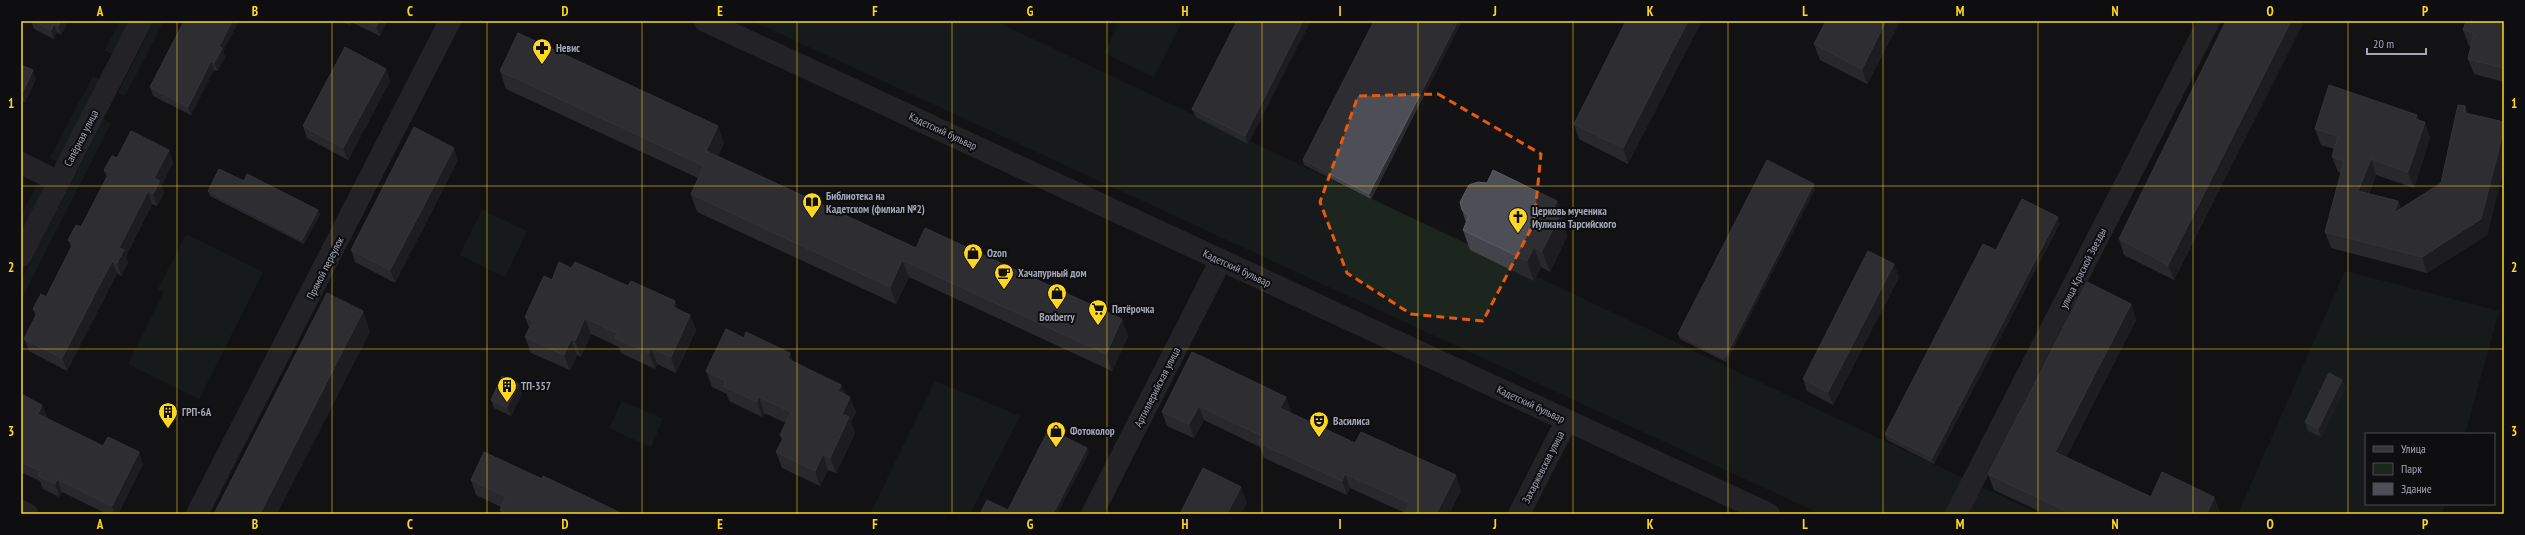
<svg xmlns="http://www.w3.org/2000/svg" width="2525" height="535" viewBox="0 0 2525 535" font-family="'PT Sans Narrow',sans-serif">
<rect width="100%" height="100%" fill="#131315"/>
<path fill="#1d251f" d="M120,21H129L112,54L105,50Z
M154,21H164L125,96L118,93Z
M753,21H995L2039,514H1821Z
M1120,21H1182L1154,77L1104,53Z
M93,76L100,79L58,162L50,158Z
M104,119L111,123L21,300V281Z
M38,183L45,187L21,233V216Z
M482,210L527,231L505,277L460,255Z
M186,234L263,272L199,399L128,364L164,292L158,289Z
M2345,271L2499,311L2465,434H2366V504H2445L2442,514H2238Z
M935,381L1020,416L970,514H870Z
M622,401L663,419L651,447L609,428Z"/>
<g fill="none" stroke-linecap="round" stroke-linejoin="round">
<path stroke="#35353c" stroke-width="22" d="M705,21L1769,514
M21,163L59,182
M21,256L141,21
M21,511L27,514
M197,514L450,21
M1092,514L1221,260
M1519,514L1567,420
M1956,514L2209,21"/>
</g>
<path fill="#43444a" d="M31,21H68L61,35L57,32L54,39L34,29Z
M341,21H387L380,36L351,22L350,25Z
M1237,21L1248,144L1196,117L1192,109Z
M1374,21H1462L1371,199L1304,165L1303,160Z
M1626,21L1628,164L1579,139L1574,124Z
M1826,21H1900L1867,84L1820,60L1814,44Z
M2504,21V82L2474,74L2468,59L2471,46H2469L2463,30Z
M2303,23L2174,280L2124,255L2119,239Z
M223,52L225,57L221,64L218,71L214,70L191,115L153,96L150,87Z
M21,65L36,79L25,102L21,101Z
M386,69L390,81L348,160L307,138L303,126Z
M500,71L724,143L718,156L916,248L1128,336L1112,371L909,277L896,304L697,212L691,194L698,178L506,89Z
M2465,106L2468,114L2504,122V167L2487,235L2427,273L2331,248L2325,232L2341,173L2338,172L2332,157L2334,149L2321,145L2315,129L2417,115L2419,120L2430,138L2414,188L2376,175L2369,194L2398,201L2401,209L2441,183Z
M169,150L173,163L161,186L164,193L157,206L152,204L126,256L128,263L121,276L117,273L67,371L29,351L24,339L36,316L33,309L46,297L71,247L68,240L81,227L107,178L104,170L117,158Z
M458,160L395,283L355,262L351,250Z
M244,181L320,214L304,244L210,196L208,191Z
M1815,189L1726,362L1680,339L1678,334Z
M1557,201L1564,221L1563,223L1567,236L1550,272L1541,267L1534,281L1470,250L1463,230L1466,223L1462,210Z
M2060,223L1934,464L1887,440L1885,434L1996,250Z
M571,268L678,309L690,315L696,330L676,373L657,364L655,369L621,353L619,347L591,334L581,357L577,355L570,370L531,353L525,337L529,328L525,317L552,280Z
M1899,277L1833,405L1807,391L1803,379Z
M2131,304L2136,320L2066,457L2151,497H2214L2220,513V514H2045L1994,490L1988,474Z
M744,338L841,385L845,394L856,412L851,422L855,433L836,473L828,470L820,486L782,468L776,452L782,440L780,435L786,423L764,413L762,417L729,401L727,394L712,387L706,371Z
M1192,352L1291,411L1290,413L1355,443L1461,490L1449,514H1404L1405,513L1350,488L1347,495L1264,458L1260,447L1204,420L1194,438L1167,426L1162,412Z
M2342,380L2345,388L2321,437L2308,431L2305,422Z
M519,384L522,393L511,416L494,408L491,400Z
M21,394L42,405L47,417L46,418L103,446L143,464L118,514H107L62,492L59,497L43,489L40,481L21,472Z
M542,479L623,514H501L500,510L501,507L476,495L471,480Z"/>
<path fill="#2c2c30" d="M61,21H68L61,35L58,26Z
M232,21H239L223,52L225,57L218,71L214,63L219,47Z
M348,21H350L351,22L350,25Z
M379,21H387L380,36L376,27Z
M1303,21H1311L1248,144L1245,136Z
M1458,21H1462L1371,199L1369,194Z
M1688,21H1702L1628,164L1623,148Z
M1886,21H1900L1867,84L1862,69Z
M2291,21H2303V23L2174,280L2168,265Z
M54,24L57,32L54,39L51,30Z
M211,61L214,70L191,115L188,107Z
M386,69L390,81L348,160L343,148Z
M33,70L36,79L25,102L22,94Z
M2465,106L2471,121L2465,113Z
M2417,115L2422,130L2425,122L2430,138L2414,188L2408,172L2415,119Z
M718,126L724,143L712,168L706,151Z
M2504,129V167L2487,235L2427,273L2422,257Z
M454,148L458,160L395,283L390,270Z
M169,150L173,163L161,186L164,193L157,206L153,194L154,178Z
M2371,159L2376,175L2364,206L2358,191Z
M1814,184L1815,189L1726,362L1725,358Z
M148,191L152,204L126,256L128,263L121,276L117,263L119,248Z
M1557,201L1564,221L1563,223L1567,236L1550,272L1542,251L1552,211Z
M2398,201L2404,217L2394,213Z
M318,210L320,214L304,244L302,240Z
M2058,217L2060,223L1934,464L1932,458Z
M1534,247L1541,267L1534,281L1527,261Z
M902,260L909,277L896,304L890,287Z
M112,261L117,273L67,371L62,358Z
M1894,264L1899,277L1833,405L1828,392Z
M675,301L681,317L673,307Z
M2131,304L2136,320L2061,468L2055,452Z
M363,311L370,332L277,514H260Z
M690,315L696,330L676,373L671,357Z
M585,318L591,334L581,357L575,341Z
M1122,319L1128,336L1112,371L1106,354Z
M571,339L577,355L570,370L564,355Z
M651,348L657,364L655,369L649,353Z
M790,353L796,369L788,359Z
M2342,380L2345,388L2321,437L2318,429Z
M519,384L522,393L511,416L507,407Z
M841,385L847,400L838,391Z
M759,397L764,413L762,417L757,402Z
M850,397L856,412L851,422L855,433L836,473L830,458L842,414Z
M1286,397L1291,411L1285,423L1280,408Z
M42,405L47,417L42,426L38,414Z
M1199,406L1204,420L1194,438L1189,424Z
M1087,448L1089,453L1057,514H1053Z
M139,452L143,464L118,514H115L112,506Z
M823,454L828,470L820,486L815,471Z
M1345,474L1350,488L1347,495L1342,481Z
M1456,475L1461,490L1449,514H1436Z
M57,479L62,492L59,497L55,484Z
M1241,487L1247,503L1241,514H1227Z
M2214,497L2220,513V514H2207Z"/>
<path fill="#4e4f56" stroke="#5b5c65" d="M33,21H61L58,26L54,24L51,30Z
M184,21H232L219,47L222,48L218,56L214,63L211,61L188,107L150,87Z
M364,21H379L376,27Z
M1237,21H1303L1245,136L1192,109Z
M1374,21H1458L1369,194L1303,160Z
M1626,21H1688L1623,148L1574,124Z
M1826,21H1886L1862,69L1814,44Z
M2226,21H2291L2168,265L2119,239Z
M2466,21H2504V68L2468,59L2474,33L2463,30Z
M518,33L718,126L706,151L916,248L925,228L1122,319L1106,354L902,260L890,287L691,194L704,166L500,71Z
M345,47L386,69L343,148L303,126Z
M21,65L33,70L22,94L21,93Z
M2329,85L2417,115L2415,119L2425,122L2408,172L2371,159L2358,191L2398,201L2394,213L2441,183L2458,105L2465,106V113L2504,122V129L2481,219L2422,257L2325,232L2344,161L2332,157L2338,136L2315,129Z
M414,127L454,148L390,270L351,250Z
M131,131L169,150L154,178L160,181L153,194L148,191L119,248L124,250L117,263L112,261L62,358L24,339L38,311L33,309L41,294L46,297L74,242L68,240L76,225L81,227L109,173L104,170L112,156L117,158Z
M1767,160L1814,184L1725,358L1678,334Z
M219,169L244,181L247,174L318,210L302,240L208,191Z
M1493,170L1557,201L1552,211L1560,215L1542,251L1534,247L1527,261L1463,230L1469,216L1462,210L1460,202L1469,185L1478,182L1487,183Z
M2022,199L2058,217L1932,458L1885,434L1983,244L1996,250Z
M1868,251L1894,264L1828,392L1803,379Z
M559,262L571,268L575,262L628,286L631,281L675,301L673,307L690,315L671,357L651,348L649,353L615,338L617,333L585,318L575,341L571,339L564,355L525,337L533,321L525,317L544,276L552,280Z
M2087,282L2131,304L2055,452L2151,497L2162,472L2214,497L2207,514H2072L1988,474Z
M327,293L363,311L260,514H214Z
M726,329L744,338L746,332L790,353L788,359L841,385L838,391L850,397L842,414L849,417L830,458L823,454L815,471L776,452L784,437L780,435L791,412L759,397L757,402L723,386L726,381L706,371Z
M1192,352L1286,397L1280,408L1355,443L1361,432L1456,475L1436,514H1404L1410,503L1345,474L1342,481L1259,443L1262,436L1199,406L1189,424L1162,412Z
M2329,373L2342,380L2318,429L2305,422Z
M502,376L519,384L507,407L491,400Z
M21,394L42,405L38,414L103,446L108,437L139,452L112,506L57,479L55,484L38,476L41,471L21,462Z
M1049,429L1087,448L1053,514H980L987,500L1008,510Z
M484,452L542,479L543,476L623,514H509L500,510L506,497L471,480Z
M1203,468L1241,487L1227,514H1180Z"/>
<path d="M0 0H2525V535H0ZM1438,94L1541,154L1534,223L1483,321L1411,314L1347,273L1320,202L1358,96Z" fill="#131315" fill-opacity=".55" fill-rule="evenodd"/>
<path fill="none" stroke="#e8590c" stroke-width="3" stroke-dasharray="8 5" stroke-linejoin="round" d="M1438,94L1541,154L1534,223L1483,321L1411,314L1347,273L1320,202L1358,96Z"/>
<path fill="none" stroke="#ffd720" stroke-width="1" stroke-opacity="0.55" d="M177,21V514M332,21V514M487,21V514M642,21V514M797,21V514M952,21V514M1107,21V514M1262,21V514M1418,21V514M1573,21V514M1728,21V514M1883,21V514M2038,21V514M2193,21V514M2348,21V514M21,186H2504M21,349H2504"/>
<defs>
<symbol id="pharmacy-pin" viewBox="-11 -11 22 30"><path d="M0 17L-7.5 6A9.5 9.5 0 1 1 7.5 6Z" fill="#ffd720" stroke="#0e0e10"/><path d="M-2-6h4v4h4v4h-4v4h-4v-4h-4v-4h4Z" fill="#111"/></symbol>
<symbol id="library-pin" viewBox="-11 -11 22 30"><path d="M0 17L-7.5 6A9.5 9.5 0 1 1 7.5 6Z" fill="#ffd720" stroke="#0e0e10"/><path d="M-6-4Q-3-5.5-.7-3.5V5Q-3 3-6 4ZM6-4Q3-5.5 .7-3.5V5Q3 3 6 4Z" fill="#111"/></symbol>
<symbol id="church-pin" viewBox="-11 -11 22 30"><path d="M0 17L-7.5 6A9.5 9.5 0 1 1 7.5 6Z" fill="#ffd720" stroke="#0e0e10"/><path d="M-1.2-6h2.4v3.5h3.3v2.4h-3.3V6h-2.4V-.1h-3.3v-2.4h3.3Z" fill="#111"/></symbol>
<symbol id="shop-pin" viewBox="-11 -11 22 30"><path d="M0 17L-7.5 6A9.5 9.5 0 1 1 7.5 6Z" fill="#ffd720" stroke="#0e0e10"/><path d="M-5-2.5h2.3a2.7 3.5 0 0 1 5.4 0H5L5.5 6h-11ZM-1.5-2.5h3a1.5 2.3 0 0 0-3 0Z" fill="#111"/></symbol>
<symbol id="cafe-pin" viewBox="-11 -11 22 30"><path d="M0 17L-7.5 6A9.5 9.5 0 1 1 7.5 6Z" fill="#ffd720" stroke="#0e0e10"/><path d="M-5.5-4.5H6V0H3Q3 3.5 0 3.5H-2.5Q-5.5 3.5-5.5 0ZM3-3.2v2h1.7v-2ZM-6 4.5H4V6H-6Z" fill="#111"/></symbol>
<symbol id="supermarket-pin" viewBox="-11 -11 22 30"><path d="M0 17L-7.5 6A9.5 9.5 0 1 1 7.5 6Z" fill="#ffd720" stroke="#0e0e10"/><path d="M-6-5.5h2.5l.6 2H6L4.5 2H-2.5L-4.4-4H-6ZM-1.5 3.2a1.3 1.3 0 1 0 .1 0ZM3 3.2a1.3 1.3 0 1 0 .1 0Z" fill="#111"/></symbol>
<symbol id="building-pin" viewBox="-11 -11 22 30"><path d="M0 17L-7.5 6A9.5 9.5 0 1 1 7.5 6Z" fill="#ffd720" stroke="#0e0e10"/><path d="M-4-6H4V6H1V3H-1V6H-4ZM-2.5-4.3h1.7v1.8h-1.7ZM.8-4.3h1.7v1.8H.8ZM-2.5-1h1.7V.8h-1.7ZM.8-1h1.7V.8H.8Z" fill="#111"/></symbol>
<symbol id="theatre-pin" viewBox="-11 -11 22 30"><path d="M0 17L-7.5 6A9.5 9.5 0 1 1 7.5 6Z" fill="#ffd720" stroke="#0e0e10"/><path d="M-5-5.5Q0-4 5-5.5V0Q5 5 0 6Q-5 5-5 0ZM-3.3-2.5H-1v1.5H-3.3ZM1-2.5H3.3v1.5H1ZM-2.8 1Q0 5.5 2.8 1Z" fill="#111"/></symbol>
</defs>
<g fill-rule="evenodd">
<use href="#pharmacy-pin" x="531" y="37" width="22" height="30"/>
<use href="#library-pin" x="801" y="191" width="22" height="30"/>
<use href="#church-pin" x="1507" y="206" width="22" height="30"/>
<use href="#shop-pin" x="962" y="242" width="22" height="30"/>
<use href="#cafe-pin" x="993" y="262" width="22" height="30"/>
<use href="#shop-pin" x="1046" y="282" width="22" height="30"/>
<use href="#supermarket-pin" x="1087" y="298" width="22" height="30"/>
<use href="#building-pin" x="496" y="375" width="22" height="30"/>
<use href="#building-pin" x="157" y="401" width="22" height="30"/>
<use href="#theatre-pin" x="1308" y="410" width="22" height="30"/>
<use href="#shop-pin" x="1045" y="420" width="22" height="30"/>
</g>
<g text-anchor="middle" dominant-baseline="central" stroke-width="4" stroke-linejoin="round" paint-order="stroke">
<g font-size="11" font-weight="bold" fill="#a3a6b6" stroke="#0e0e10" text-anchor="start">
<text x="556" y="48">Невис</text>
<text x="826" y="196">Библиотека на<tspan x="826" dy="13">Кадетском (филиал №2)</tspan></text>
<text x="1532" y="211">Церковь мученика<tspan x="1532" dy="13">Иулиана Тарсийского</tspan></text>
<text x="987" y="253">Ozon</text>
<text x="1018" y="273">Хачапурный дом</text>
<text x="1112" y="309">Пятёрочка</text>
<text x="1057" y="317" text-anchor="middle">Boxberry</text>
<text x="521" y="386">ТП-357</text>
<text x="182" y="412">ГРП-6А</text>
<text x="1333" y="421">Василиса</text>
<text x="1070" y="431">Фотоколор</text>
</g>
<g font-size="11" fill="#a3a6b6" stroke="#0e0e10">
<text transform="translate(943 131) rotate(25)">Кадетский бульвар</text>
<text transform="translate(81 138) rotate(-63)">Сапёрная улица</text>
<text transform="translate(325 268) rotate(-63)">Прямой переулок</text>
<text transform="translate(1237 268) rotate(25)">Кадетский бульвар</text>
<text transform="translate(2083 268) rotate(-63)">улица Красной Звезды</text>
<text transform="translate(1157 387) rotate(-63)">Артиллерийская улица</text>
<text transform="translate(1531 404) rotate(25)">Кадетский бульвар</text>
<text transform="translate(1543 467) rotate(-63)">Захаржевская улица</text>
</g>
</g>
<rect width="2525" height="535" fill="none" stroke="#0e0e10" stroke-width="44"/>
<rect x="2365" y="433" width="130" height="72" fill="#0e0e10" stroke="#4a4b52"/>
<rect x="2373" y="446" width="20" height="6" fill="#35353c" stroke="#4a4b52"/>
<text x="2401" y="453" font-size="12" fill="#a3a6b6">Улица</text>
<rect x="2373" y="463" width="20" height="12" fill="#1d251f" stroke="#4a4b52"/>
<text x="2401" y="473" font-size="12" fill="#a3a6b6">Парк</text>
<rect x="2373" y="483" width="20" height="12" fill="#4e4f56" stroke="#4a4b52"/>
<text x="2401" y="493" font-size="12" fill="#a3a6b6">Здание</text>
<path d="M2367 48v6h59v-6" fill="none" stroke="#a3a6b6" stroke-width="2"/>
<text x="2373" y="48" font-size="12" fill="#a3a6b6" stroke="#0e0e10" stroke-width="3" paint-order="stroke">20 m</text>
<rect x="22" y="22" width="2481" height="491" fill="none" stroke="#ffd720" stroke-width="1.5"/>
<g font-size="13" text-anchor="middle" font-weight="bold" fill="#ffd720">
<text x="100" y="16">A</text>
<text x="255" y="16">B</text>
<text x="410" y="16">C</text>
<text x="565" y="16">D</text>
<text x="720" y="16">E</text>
<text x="875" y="16">F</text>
<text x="1030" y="16">G</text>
<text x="1185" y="16">H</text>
<text x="1340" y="16">I</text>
<text x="1495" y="16">J</text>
<text x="1650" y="16">K</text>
<text x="1805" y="16">L</text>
<text x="1960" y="16">M</text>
<text x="2115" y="16">N</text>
<text x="2270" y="16">O</text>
<text x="2425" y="16">P</text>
<text x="11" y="108">1</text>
<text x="2514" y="108">1</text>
<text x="11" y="272">2</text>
<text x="2514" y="272">2</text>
<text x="11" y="436">3</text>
<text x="2514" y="436">3</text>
<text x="100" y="529">A</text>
<text x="255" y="529">B</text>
<text x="410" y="529">C</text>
<text x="565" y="529">D</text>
<text x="720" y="529">E</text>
<text x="875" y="529">F</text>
<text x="1030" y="529">G</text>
<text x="1185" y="529">H</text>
<text x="1340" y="529">I</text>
<text x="1495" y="529">J</text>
<text x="1650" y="529">K</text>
<text x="1805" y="529">L</text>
<text x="1960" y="529">M</text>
<text x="2115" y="529">N</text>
<text x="2270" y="529">O</text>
<text x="2425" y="529">P</text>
</g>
</svg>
